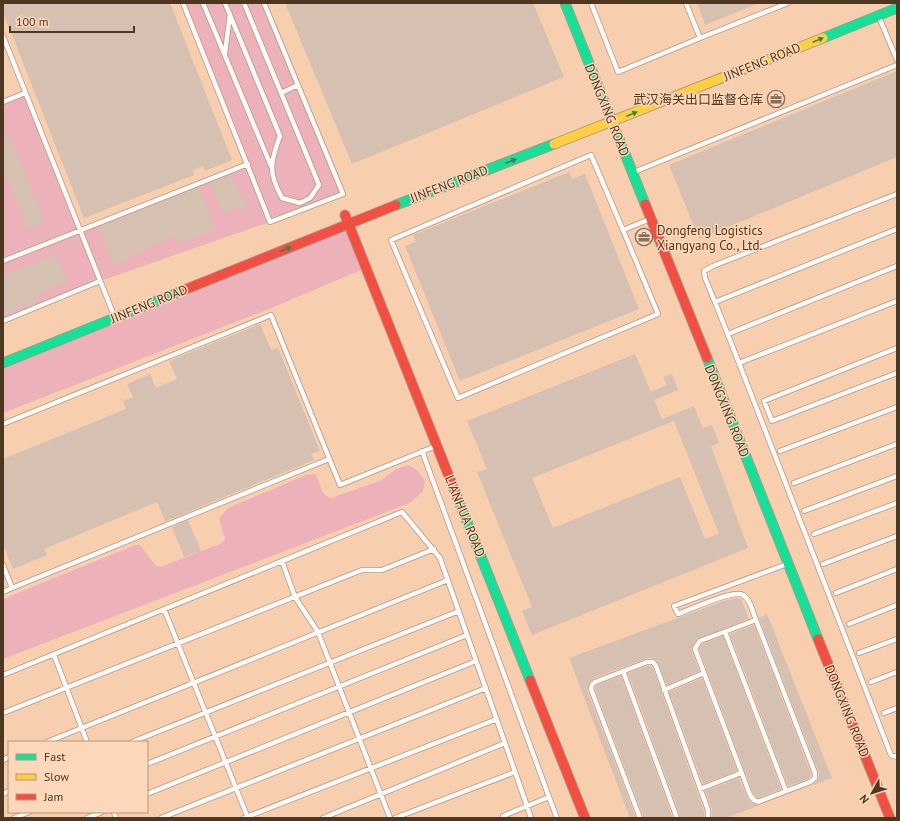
<svg xmlns="http://www.w3.org/2000/svg" width="900" height="821" viewBox="0 0 900 821" font-family="'PT Sans','Noto Sans SC',sans-serif">
<rect width="100%" height="100%" fill="#eed9c8"/>
<path fill="#f7cfaf" fill-rule="evenodd" d="M3,3H897V811L877,818H3ZM9,742H147V812H9Z"/>
<path fill="#edb2b9" d="M183,3H264L343,194L270,222L100,281L3,321V102L25,93L80,229L247,164Z
M348,223L366,268L269,309L3,413V363Z
M409,465L418,471L425,481L423,491L410,503L3,659V599L135,545H140L155,565L160,567L220,544L225,540L219,518L228,508L306,475L315,474C321,483 320,495 331,498L382,480L396,469Z"/>
<path fill="#d6c0b2" fill-rule="evenodd" d="M3,3H170L232,160L205,171L203,166L193,170L194,175L84,218L3,12Z
M285,3H533L564,77L352,164Z
M697,3H759L705,25Z
M897,71V157L699,239L669,165Z
M9,134L45,222L28,229L3,168V137Z
M569,172L572,179L585,174L639,309L460,381L405,246L416,242L413,235Z
M231,175L248,208L242,211L240,206L223,213L210,183Z
M199,187L216,230L179,244L176,236L146,248L145,251L140,254L128,255L130,259L113,265L98,227Z
M56,254L68,281L38,294L40,299L3,315V276Z
M260,324L271,350L278,348L320,451L311,454L314,460L169,520L165,521L157,502L44,549L47,555L13,569L3,545V459L126,409L123,401L133,397L127,384L150,374L156,388L177,379L169,361Z
M635,354L651,392L667,385L663,377L672,374L678,390L654,400L662,419L694,406L703,428L712,425L719,443L711,446L748,548L532,635L522,611L532,607L477,472L487,469L467,421ZM674,421L719,534L705,539L680,477L553,528L532,478Z
M188,520L201,551L184,557L172,527Z
M737,598L741,599L749,619L697,639L691,649L699,671L667,685L659,665L656,660L653,658H647L594,678L589,684L587,690L636,818H630L569,658L724,601Z
M767,614L832,778L781,797L812,785L818,780L819,773L759,618Z
M754,625L811,774V776L808,779L788,786L730,634Z
M723,636L781,789L758,798L753,793L699,649L702,644Z
M648,666H651L653,668L704,811V818H681L628,673Z
M621,676L673,818H644L595,689L597,685Z
M702,678L737,771L703,784L669,692Z
M739,778L747,797L752,803L758,806L725,818H712V809L705,791Z"/>
<g fill="none" stroke-linecap="round" stroke-linejoin="round">
<defs>
<path id="lane" d="M183,3L270,222L343,194L264,3
M203,3L271,166
M225,3L280,136C270,163 268,172 282,198L300,203L310,198L319,185L244,3
M591,3L618,72L700,38
M686,3L700,38L788,3
M879,17L897,60
M3,36L113,313
M225,53L230,14
M281,93L298,85
M3,102L25,93
M634,172L897,65
M623,230L658,314L458,398L391,240L591,155L623,230L650,219
M3,261L248,164
M897,301L739,363L891,755L897,757
M715,302L705,278L704,271L713,266L897,194
M3,321L100,281
M728,334L897,266
M897,348L764,401L772,421L897,373
M739,363L715,302L897,229
M3,424L271,315L340,485L436,446
M780,451L897,407
M794,483L897,444
M804,511L897,476
M814,534L897,503
M282,561L295,597L318,632L390,818
M823,564L897,536
M3,565L12,588L329,459
M3,592L12,588
M836,593L897,569
M164,609L248,818
M756,620L700,641L697,645L695,649L750,795L754,800L758,802L810,782L815,778V773L756,620C753,613 751,600 743,595C734,589 689,610 678,614L674,606L787,564
M849,624L897,605
M725,632L786,791
M859,653L897,639
M54,655L87,742
M623,671L677,818
M3,675L402,512L440,558L527,806L549,797L422,451
M871,682L897,672
M664,690L704,673
M3,713L362,570H382L434,549
M884,713L897,708
M47,742L448,580
M132,742L459,611
M3,760L9,757
M147,764L467,635
M700,789L741,773
M3,794L9,791
M147,794L476,661
M549,797L557,818
M114,812L116,818
M503,816L527,806L531,818
M14,818L29,812
M87,818L102,812
M161,818L486,688
M244,818L497,719
M323,818L505,743
M395,818L515,772
M640,818L591,689L592,685L595,682L647,662H653L656,666L708,810V818"/>
<path id="fast" d="M565,3L645,204
M823,38L897,8
M396,205L554,144
M707,358L818,639
M3,363L184,290
M458,499L530,680"/>
<path id="slow" d="M554,144L823,38"/>
<path id="jam" d="M645,204L707,358
M345,215L458,499
M184,290L396,205
M818,639L890,818
M530,680L585,818"/>
</defs>
<use href="#lane" stroke="#ae9988" stroke-width="6"/>
<use href="#fast" stroke="#ae9988" stroke-width="11"/>
<use href="#slow" stroke="#ae9988" stroke-width="11"/>
<use href="#jam" stroke="#ae9988" stroke-width="11"/>
<use href="#lane" stroke="#fcf9f7" stroke-width="4.5"/>
<use href="#fast" stroke="#16e098" stroke-width="9"/>
<use href="#slow" stroke="#ffcf43" stroke-width="9"/>
<use href="#jam" stroke="#f24e42" stroke-width="9"/>
</g>
<defs><path id="oneway-solid" d="M-6-.8H1V-3.2L6.5 0L1 3.2V.8H-6Z"/></defs>
<g fill="#358257">
<use href="#oneway-solid" transform="translate(818 40) rotate(-22)"/>
<use href="#oneway-solid" transform="translate(632 114) rotate(-22)"/>
<use href="#oneway-solid" transform="translate(511 161) rotate(-21)"/>
<use href="#oneway-solid" transform="translate(286 249) rotate(-22)"/>
</g>
<defs>
<symbol id="office-ring" viewBox="-11 -11 22 22"><circle r="9.5" fill="#fdd7b9" stroke="#876f5b" stroke-width="1.5"/><path d="M-6-3h4V-5.5h4V-3h4V5H-6ZM-1-4.5V-3h2v-1.5ZM-6 0V1H6V0Z" fill="#876f5b"/></symbol>
</defs>
<g fill-rule="evenodd">
<use href="#office-ring" x="766" y="89" width="20" height="20"/>
<use href="#office-ring" x="634" y="227" width="20" height="20"/>
</g>
<g text-anchor="middle" dominant-baseline="central" stroke-width="3" stroke-linejoin="round" paint-order="stroke">
<g font-size="13" fill="#4f3621" stroke="#fdd7b9">
<text transform="translate(762 62) rotate(-22)">JINFENG ROAD</text>
<text transform="translate(607 110) rotate(68)">DONGXING ROAD</text>
<text transform="translate(449 184) rotate(-21)">JINFENG ROAD</text>
<text transform="translate(149 304) rotate(-22)">JINFENG ROAD</text>
<text transform="translate(727 411) rotate(68)">DONGXING ROAD</text>
<text transform="translate(465 516) rotate(68)">LIANHUA ROAD</text>
<text transform="translate(847 711) rotate(68)">DONGXING ROAD</text>
</g>
<g font-size="13" fill="#4f3621" stroke="#fdd7b9" text-anchor="end">
<text x="763" y="99">武汉海关出口监督仓库</text>
<text x="657" y="230" text-anchor="start">Dongfeng Logistics<tspan x="657" dy="15">Xiangyang Co., Ltd.</tspan></text>
</g>
</g>
<rect width="900" height="821" fill="none" stroke="#4f3621" stroke-width="8"/>
<rect x="8" y="741" width="140" height="72" fill="#fdd7b9" stroke="#b7977c"/>
<rect x="16" y="754" width="20" height="6" fill="#16e098" stroke="#b7977c"/>
<text x="44" y="761" font-size="12" fill="#4f3621">Fast</text>
<rect x="16" y="774" width="20" height="6" fill="#ffcf43" stroke="#b7977c"/>
<text x="44" y="781" font-size="12" fill="#4f3621">Slow</text>
<rect x="16" y="794" width="20" height="6" fill="#f24e42" stroke="#b7977c"/>
<text x="44" y="801" font-size="12" fill="#4f3621">Jam</text>
<g transform="translate(872 793) rotate(231)" stroke="#fdd7b9" stroke-width="3" paint-order="stroke">
<path d="M0-3L7 15L0 10L-7 15Z" fill="#4f3621"/>
<text y="-6" font-size="11" font-weight="bold" text-anchor="middle" fill="#4f3621">N</text>
</g>
<path d="M10 26v6h124v-6" fill="none" stroke="#4f3621" stroke-width="2"/>
<text x="16" y="26" font-size="12" fill="#4f3621" stroke="#fdd7b9" stroke-width="3" paint-order="stroke">100 m</text>
</svg>
